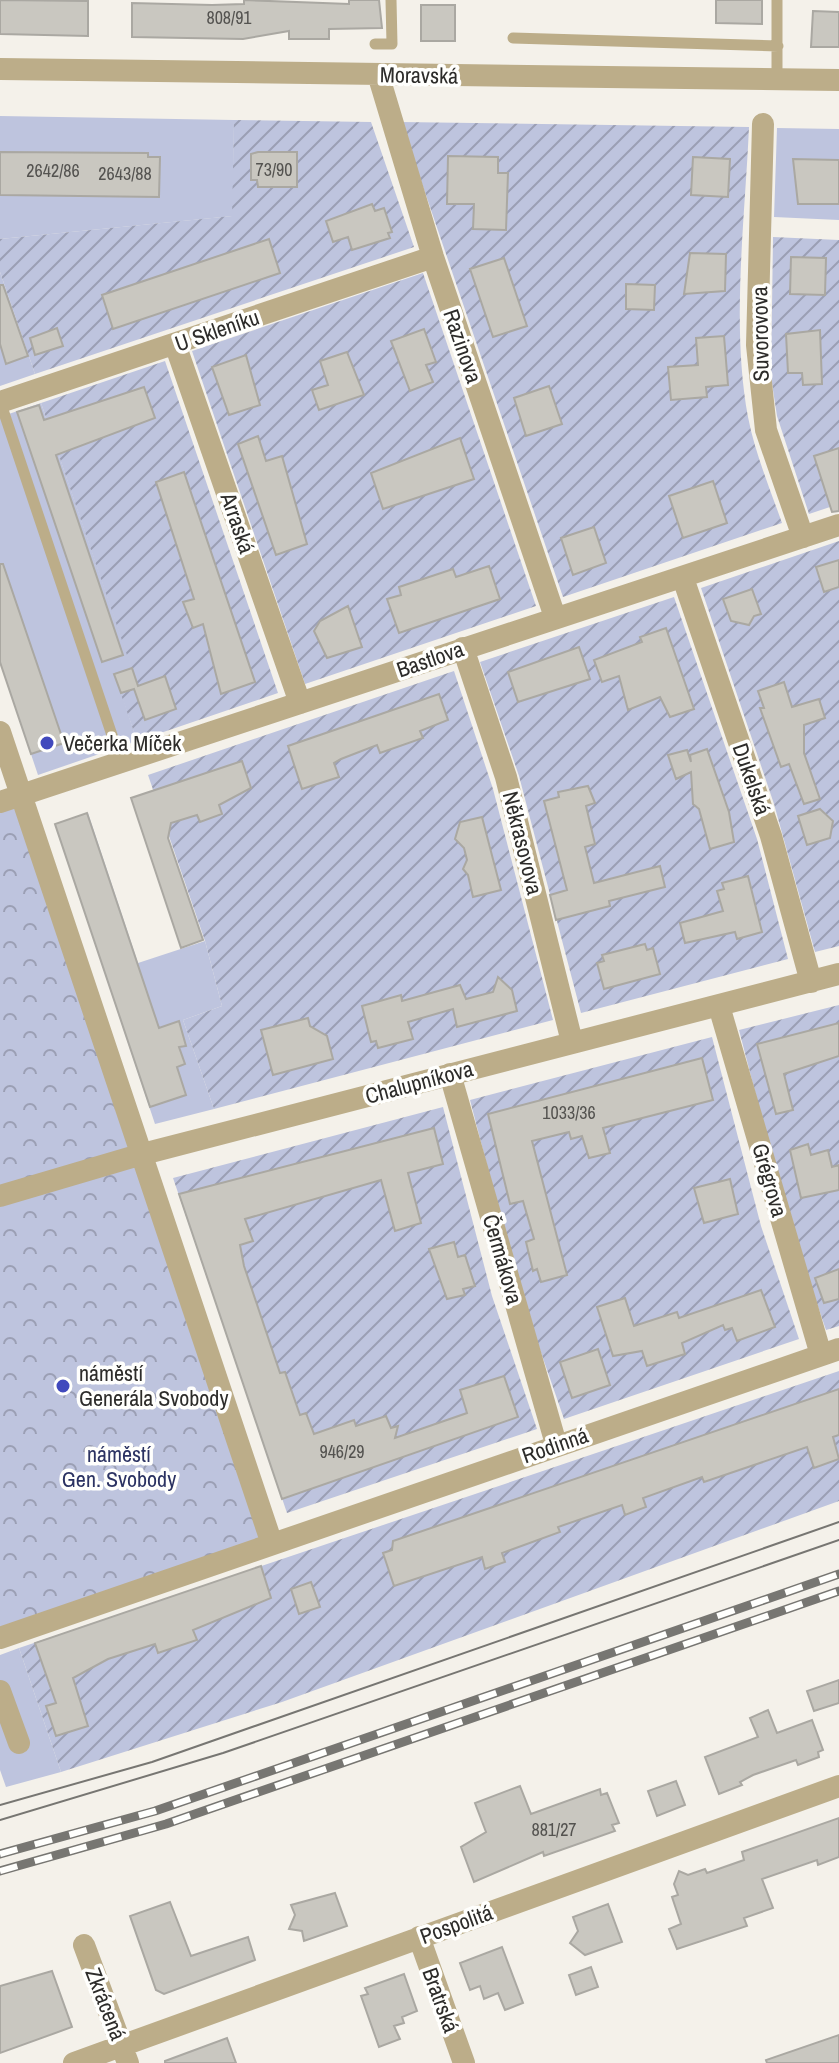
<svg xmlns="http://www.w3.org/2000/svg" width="839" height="2063" viewBox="0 0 839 2063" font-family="'Archivo Narrow',sans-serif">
<defs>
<pattern id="park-crowns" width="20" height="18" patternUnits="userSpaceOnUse" patternTransform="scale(2)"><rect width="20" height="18" fill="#bec4de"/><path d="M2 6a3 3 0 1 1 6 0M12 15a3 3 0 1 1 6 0" fill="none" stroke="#9b9fb4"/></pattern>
<pattern id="garden-furrows" width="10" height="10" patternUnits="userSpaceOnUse" patternTransform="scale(2)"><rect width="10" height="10" fill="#bec4de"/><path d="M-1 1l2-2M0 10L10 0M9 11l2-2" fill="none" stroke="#9b9fb4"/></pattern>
</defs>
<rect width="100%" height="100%" fill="#f4f1ea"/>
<path fill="#bec4de" d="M0,116L234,120L233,216L0,239Z
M777,128L839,129V220L774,217Z
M0,272L35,374L0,386Z
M41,403L132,668L115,674L137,741L38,775L0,662V417Z
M88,813L138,963L205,941L222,1006L183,1020L214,1109L155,1124L55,824Z
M19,1648L61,1772L6,1787L0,1770V1655Z"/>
<path fill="url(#park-crowns)" d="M21,794L271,1541L0,1637V802Z"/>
<path fill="url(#garden-furrows)" d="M234,120L371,122L414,247L35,374L0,272V239L232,216Z
M401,122L749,127C745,220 731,326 748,417C755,453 770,489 782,523L563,597Z
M773,237L839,240V504L809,514L777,416L771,377Z
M423,273L536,606L305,684L192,351Z
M165,361L278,693L137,741L114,674L131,667L41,403Z
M839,541V946L815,952L774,804L701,588Z
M674,597L757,839L788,959L581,1013L519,776L480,662Z
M454,671L493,789L553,1020L214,1109L183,1020L222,1006L205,941L148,775Z
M839,1005V1326L826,1330L788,1219L739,1030Z
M712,1037L761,1226L799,1339L564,1419L519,1289L470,1100Z
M443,1107L492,1296L537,1429L287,1513L173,1178Z
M839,1371V1501L282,1702L61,1772L19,1648Z"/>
<path fill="#c9c7c0" stroke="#aaa8a2" stroke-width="2" d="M0,0L88,1V36L0,34Z
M244,0L349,4V0H379L382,28L329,29V39H289V31L243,39L132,37V3L212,5L244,4Z
M716,0H762V24L716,23Z
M421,5H455V41H421Z
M813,11L839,12V47H811Z
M0,152L148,153V157H160L159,197L0,195Z
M258,152H297V187H258L257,180H251V154Z
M448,156L498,157V173H508L506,230L473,229L474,204H447Z
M693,157L730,159L728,197L691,195Z
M793,159L839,160V204H798Z
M372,204L375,211L384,208L392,232L388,233L390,238L352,250L348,237L333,242L326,221Z
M269,239L280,273L113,329L102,295Z
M690,253L726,254L725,291L684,294Z
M791,257L826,258L825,295L790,294Z
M504,258L527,326L493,337L470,269Z
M626,284L655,285L654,310L626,309Z
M0,285H3L28,356L6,364L0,344Z
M57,328L63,346L35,355L30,338Z
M424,329L436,362L426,365L433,382L410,391L391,341Z
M820,330L822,384L803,385L802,373H788L786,334Z
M724,336L728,385L706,387L707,397L671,400L668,367L698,365L696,338Z
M347,352L364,395L319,410L312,390L328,385L320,361Z
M246,355L260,405L229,415L212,367Z
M549,386L562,424L526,436L514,398Z
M144,387L155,418L56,455L123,655L102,662L17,412L39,405L44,420Z
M258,436L266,461L282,456L307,544L276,555L238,444Z
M460,438L474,479L383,509L371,473Z
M839,448V511L832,512L814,456Z
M184,472L255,682L221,694L203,624L193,628L183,602L194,599L156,482Z
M713,481L727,523L683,538L669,496Z
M594,527L606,563L573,575L561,538Z
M839,560V587L824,592L816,567Z
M0,564H3L64,743L31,754L0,662Z
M489,566L500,599L399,633L387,599L401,595L399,587L453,569L456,577Z
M752,589L761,614L754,616L749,625L731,621L723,599Z
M348,606L362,647L327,658L314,631L320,621Z
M666,628L694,709L670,717L660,697L628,710L619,676L602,682L594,660L642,642L640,637Z
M579,647L590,679L518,702L508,672Z
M132,668L138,686L165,676L176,709L145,720L134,689L121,693L114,674Z
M784,682L792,707L819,699L825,718L804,725V753L820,799L804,804L789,764L781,767L760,708H764L758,691Z
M439,694L448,720L420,731L423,738L380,753L377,745L341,759L334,763L339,777L302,789L288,746Z
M707,749L729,812L734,842L710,849L699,809L693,804L691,772L676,779L668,755L687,750L691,762L690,755Z
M242,761L251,788L219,805L222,814L200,822L197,815L171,823L168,838L203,940L181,948L131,798Z
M588,786L595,803L586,806L595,844L585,847L594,883L660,866L665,887L609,901L610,906L556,920L550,895L567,890L544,801L559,797L558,792Z
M820,809L833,821L830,838L807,845L798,816Z
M87,813L159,1028L179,1021L186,1046L179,1047L185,1064L177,1067L186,1095L150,1107L55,824Z
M482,817L501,890L473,897L468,875L463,869L467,860L464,848L455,839L460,822Z
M748,876L762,932L737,939L735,932L685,943L680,923L723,911L717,891L724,889L722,883Z
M645,944L647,950L653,948L660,974L604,989L597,963L604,961L602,955Z
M498,977L512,990L517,1011L457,1027L453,1009L408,1022L413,1039L378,1048L376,1041L371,1042L362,1006L401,995L402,1001L460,985L466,999L493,992Z
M308,1018L310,1026L327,1036L333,1059L273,1075L261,1030Z
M839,1023V1056L784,1074L793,1110L776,1114L757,1044Z
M702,1058L713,1100L603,1128L610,1153L589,1158L582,1136L571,1139L569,1132L532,1141L567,1275L541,1282L537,1269L533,1271L526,1242L534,1239L523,1201L510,1204L488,1114Z
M434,1128L443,1164L408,1173L421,1223L395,1231L381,1180L245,1219L253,1241L240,1245L244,1266L280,1373L285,1372L300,1415L306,1413L314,1434L354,1420L356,1426L386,1416L391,1428L398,1426L395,1438L467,1413L460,1390L504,1376L518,1417L282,1499L179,1194Z
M808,1144L811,1155L828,1150L832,1167L839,1165V1190L801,1198L790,1150Z
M730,1179L738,1214L704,1223L694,1188Z
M454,1242L458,1257L465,1255L475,1286L463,1289L465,1295L447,1299L429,1249Z
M839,1269V1299L824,1303L815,1278Z
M761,1290L775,1327L737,1341L732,1328L725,1330L723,1325L682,1343L685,1354L647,1366L642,1351L613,1356L597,1307L625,1298L634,1326L677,1312L679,1318Z
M598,1349L610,1385L572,1398L560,1362Z
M839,1389V1435L833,1437L839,1459L814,1468L807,1447L704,1482L702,1477L643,1498L646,1507L625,1515L622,1505L558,1527L560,1532L502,1553L505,1562L485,1569L482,1557L394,1586L383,1553L392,1550L393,1541Z
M261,1566L271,1598L193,1630L197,1640L158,1653L155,1644L108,1659L73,1678L88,1726L56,1736L46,1706L56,1703L35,1643Z
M311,1582L320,1607L299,1614L291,1589Z
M839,1680V1703L814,1711L807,1691Z
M768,1710L777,1733L812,1720L823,1750L818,1752L819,1757L798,1765L796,1760L753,1775L740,1782L742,1785L719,1794L705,1757L758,1737L750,1718Z
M676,1781L685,1805L657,1816L648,1791Z
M520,1786L531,1814L600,1789L601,1795L607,1793L619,1823L612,1825L615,1831L544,1856L543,1852L474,1882L461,1847L486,1832L475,1803Z
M839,1818V1857L818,1865L817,1860L762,1879L773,1908L744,1918L747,1926L677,1949L669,1929L681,1924L672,1897L678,1895L674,1884L679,1871L688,1875L705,1869L707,1873L744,1860L742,1852Z
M335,1893L347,1926L304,1941L302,1931L289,1929L295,1915L291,1905Z
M170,1902L191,1956L248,1937L255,1960L164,1994L156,1990L130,1916Z
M608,1904L622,1942L585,1955L570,1943L578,1931L573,1917Z
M502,1947L523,2003L505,2010L498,1993L484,1999L480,1986L470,1990L460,1963Z
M591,1967L598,1987L576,1995L569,1975Z
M52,1971L72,2027L0,2053V1986Z
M404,1974L417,2011L402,2017L404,2023L394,2026L400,2039L379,2047L361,1996L368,1994L365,1988Z
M839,2035V2063H767L766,2060Z
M227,2038L236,2063H165V2061Z"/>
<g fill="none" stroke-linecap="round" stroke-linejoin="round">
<path stroke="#bcad89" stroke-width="11" d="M777,0V80
M513,38L778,46
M375,44H392L391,0
M0,401L121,762"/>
<path stroke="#bcad89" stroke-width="22" d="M0,69L839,80
M378,74L433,257L555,617
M763,124L757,345L766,430L803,537
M175,344L300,703
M0,402L433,257
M683,578L771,836L811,982
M463,648L506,777L572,1042
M0,732L271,1541
M0,802L839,525
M719,1006L821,1355
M450,1074L556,1444
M0,1196L139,1155L839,974
M0,1638L839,1349
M0,1691L19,1743
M419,1937L464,2063
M84,1945L128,2063
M74,2063L839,1786"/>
<path stroke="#777672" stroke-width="2" d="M0,1805L152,1762L839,1522
M0,1820L223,1753L839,1540"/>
<defs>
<path id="rail" d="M0,1854L155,1811L839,1574
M0,1871L166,1824L839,1591"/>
</defs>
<use href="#rail" stroke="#777672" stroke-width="9"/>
<use href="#rail" stroke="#fffffd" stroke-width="6" stroke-dasharray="18" stroke-linecap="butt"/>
</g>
<g fill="#4149bd" stroke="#fffffd" stroke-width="3">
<circle cx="47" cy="743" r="8"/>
<circle cx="63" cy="1386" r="8"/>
</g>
<g text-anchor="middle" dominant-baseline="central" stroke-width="7" stroke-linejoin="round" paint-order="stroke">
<g font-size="18" fill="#545350">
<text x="229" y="17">808/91</text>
<text x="274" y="169">73/90</text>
<text x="53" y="170">2642/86</text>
<text x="125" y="173">2643/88</text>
<text x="569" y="1112">1033/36</text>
<text x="342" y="1451">946/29</text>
<text x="554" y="1829">881/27</text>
</g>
<g font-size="22" fill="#2d2c2a" stroke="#fffffd">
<text transform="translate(419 75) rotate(1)">Moravská</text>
<text transform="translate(217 330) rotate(-19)">U Skleníku</text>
<text transform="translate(760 334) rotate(-91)">Suvorovova</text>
<text transform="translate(463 346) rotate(71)">Razinova</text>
<text transform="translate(238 523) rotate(71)">Arraská</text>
<text transform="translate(430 659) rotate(-19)">Bastlova</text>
<text transform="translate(752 779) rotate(71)">Dukelská</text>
<text transform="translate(523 843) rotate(76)">Někrasovova</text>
<text transform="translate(419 1082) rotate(-15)">Chalupníkova</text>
<text transform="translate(770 1180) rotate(74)">Grégrova</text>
<text transform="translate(503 1259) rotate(74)">Čermákova</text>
<text transform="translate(555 1445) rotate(-19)">Rodinná</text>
<text transform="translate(456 1924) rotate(-20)">Pospolitá</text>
<text transform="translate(441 2000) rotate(70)">Bratrská</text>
<text transform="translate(106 2004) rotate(69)">Zkrácená</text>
</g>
<g font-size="22" fill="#2d2c2a" stroke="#fffffd" text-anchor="start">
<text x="63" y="743">Večerka Míček</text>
<text x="79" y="1373">náměstí<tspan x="79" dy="25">Generála Svobody</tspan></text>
</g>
<g font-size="22" fill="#2b3262" stroke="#fffffd">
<text x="119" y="1454">náměstí<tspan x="119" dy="25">Gen. Svobody</tspan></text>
</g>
</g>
</svg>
